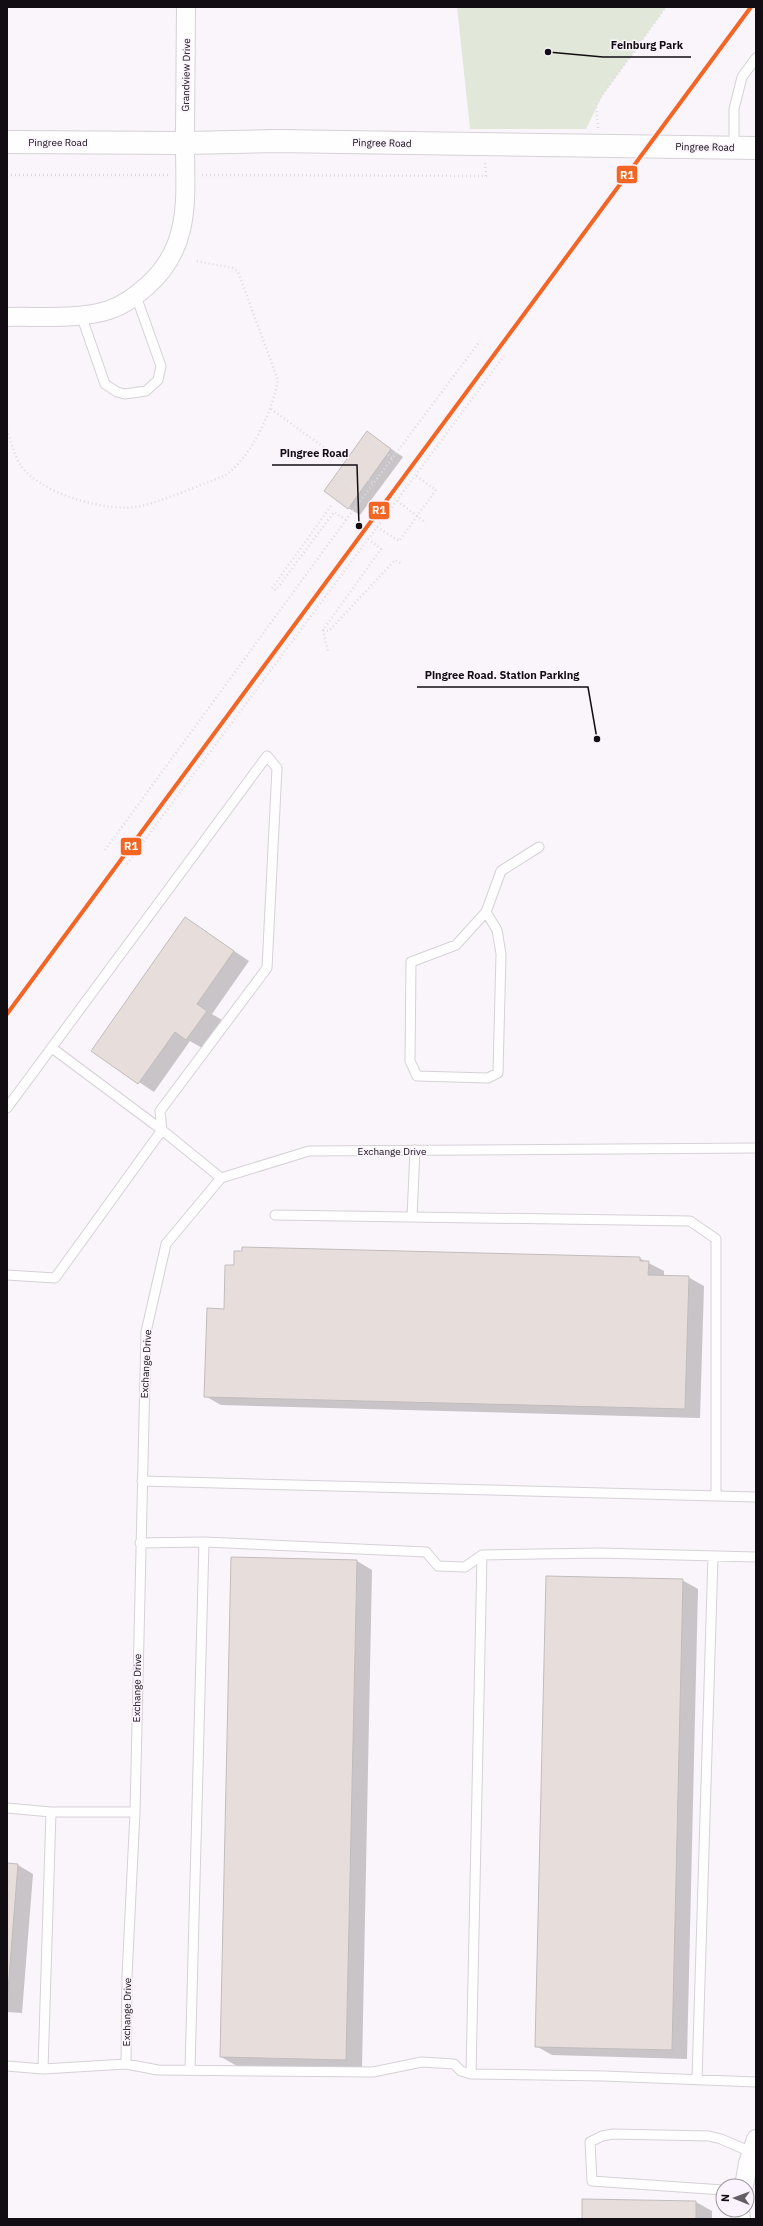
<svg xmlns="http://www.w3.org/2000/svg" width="763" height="2226" viewBox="0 0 763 2226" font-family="'IBM Plex Sans',sans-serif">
<rect width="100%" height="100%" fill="#faf5fb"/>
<path fill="#e1e8d9" d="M457,7H666L602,96L586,129H470Z"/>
<path fill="#0003" d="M368,433L403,457L360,515L348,508Z
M185,918L249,961L212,1014L222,1020L202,1048L190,1041L154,1092L92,1051Z
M639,1258L664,1271V1276L688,1277L704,1286L700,1418L221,1405L205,1396L225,1310Z
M357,1561L372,1570L362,2068L237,2066L221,2057Z
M682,1580L698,1589L687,2059L552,2055L536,2046Z
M7,1864L18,1865L33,1874L22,2013L7,2012Z
M583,2200L696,2202L712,2211V2219H583Z"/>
<path fill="#e7dedb" stroke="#c1bcbc" d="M367,431L391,449L348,509L324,491Z
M185,917L234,951L197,1004L207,1011L186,1040L175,1032L138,1084L91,1051Z
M242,1247L640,1257V1261H649L648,1275L689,1276L685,1409L204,1397L207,1308L224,1309L225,1265H234V1251H242Z
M231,1557L357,1560L346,2060L220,2057Z
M546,1576L683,1579L672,2050L535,2047Z
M7,1863L18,1864L7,2003Z
M582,2199L696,2201V2219H582Z"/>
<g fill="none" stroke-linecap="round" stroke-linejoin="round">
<defs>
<path id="service" d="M734,147V109L742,77L756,58
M81,315L105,384L117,392L125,394L146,391L158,380L161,366L136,296
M486,912L456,945L411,962L410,1061L417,1076L488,1078L498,1073L501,954L497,930L486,912L501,871L539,847
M52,1048L162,1130L221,1178
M7,1108L267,756L277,768L267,968L160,1111L162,1130L55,1278L7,1275
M275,1215L690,1221L716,1239V1496
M412,1217L415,1150
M142,1481L756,1497
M204,1542L426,1552L438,1566L465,1567L482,1555L599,1553L756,1557
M140,1543L204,1542L190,2070
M7,1808L51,1812H135
M126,2064L127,1976L135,1812L146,1332L166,1244L221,1178L309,1151L756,1148
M7,2066L43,2069L126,2064L158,2070L373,2072L422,2062L454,2064L461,2071L471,2074L604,2076L756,2082
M43,2069L51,1812
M471,2074L482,1555
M697,2079L713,1556
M723,2190L592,2181L590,2142L602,2136L613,2134L709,2136L721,2139L751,2152"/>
<path id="minor" d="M7,317C40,316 78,320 109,310C124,305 136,296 147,286C195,244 184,190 185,134C185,92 186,49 186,7
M744,2186L748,2163L756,2139
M740,2210L741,2219"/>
<path id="tertiary" d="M7,142L185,143L276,141L756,148"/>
</defs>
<use href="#service" stroke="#d6d1d7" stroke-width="11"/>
<use href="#minor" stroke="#d6d1d7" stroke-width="20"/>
<use href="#tertiary" stroke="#d6d1d7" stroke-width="24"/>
<path stroke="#dedcde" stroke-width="2.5" stroke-dasharray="1 3" stroke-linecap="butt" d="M598,128L596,104L666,7
M7,175H169
M202,175L486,176L485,163
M271,409L373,483
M7,430C11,441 14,455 20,464C37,493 110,514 141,506C169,499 197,486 224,476C250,460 273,410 278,380L238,272L233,268L196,261
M342,490L357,471
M391,496L426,523
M331,506L272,588L276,590L334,512L346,520
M353,510L329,492L367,440L392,458
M377,527L399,541L436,490L415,475
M368,539L381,549L323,630L329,631L395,560L402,564
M323,630L328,651
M105,850L346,520L480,341
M127,864L504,356"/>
<use href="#service" stroke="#fefefe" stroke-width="9"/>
<use href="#minor" stroke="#fefefe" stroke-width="18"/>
<use href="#tertiary" stroke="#fefefe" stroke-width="22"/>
<defs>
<path id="rail-1" d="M7,1014L751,7"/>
</defs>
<use href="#rail-1" stroke="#fbf3fd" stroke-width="7"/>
<use href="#rail-1" stroke="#f26522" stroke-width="4"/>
</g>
<g text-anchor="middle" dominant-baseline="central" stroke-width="3" stroke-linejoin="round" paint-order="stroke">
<g font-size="10" fill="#110d12" stroke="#fbf3fd">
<text transform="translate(186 75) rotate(-89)">Grandview Drive</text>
<text x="58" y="142">Pingree Road</text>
<text transform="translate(382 143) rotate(1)">Pingree Road</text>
<text transform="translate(705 147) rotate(1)">Pingree Road</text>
<text x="392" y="1151">Exchange Drive</text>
<text transform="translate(146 1364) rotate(-87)">Exchange Drive</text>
<text transform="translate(137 1688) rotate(-89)">Exchange Drive</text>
<text transform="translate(127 2012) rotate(-89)">Exchange Drive</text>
</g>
</g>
<path fill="none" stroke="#110d12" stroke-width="1.5" d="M548 52L603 57H691M359 526L357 465H272M597 739L588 687H417"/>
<g fill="#110d12" stroke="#fbf3fd" stroke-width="1.5">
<circle cx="548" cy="52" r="4"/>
<circle cx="359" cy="526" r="4"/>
<circle cx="597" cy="739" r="4"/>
</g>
<g font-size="11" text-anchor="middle" font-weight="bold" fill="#110d12" stroke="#fbf3fd" stroke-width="3" stroke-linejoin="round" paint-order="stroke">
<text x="647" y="49">Feinburg Park</text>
<text x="314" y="457">Pingree Road</text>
<text x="502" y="679">Pingree Road. Station Parking</text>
</g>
<g stroke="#fbf3fd" stroke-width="1.5">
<rect x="616" y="165" width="22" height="19" rx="4" fill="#f26522"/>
<rect x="368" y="501" width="22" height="19" rx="4" fill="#f26522"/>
<rect x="120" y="837" width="22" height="19" rx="4" fill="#f26522"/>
</g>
<g font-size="11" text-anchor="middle" font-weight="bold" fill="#fff">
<text x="627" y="179">R1</text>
<text x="379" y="514">R1</text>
<text x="131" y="850">R1</text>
</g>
<rect width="763" height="2226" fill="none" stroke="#110d12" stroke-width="16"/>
<g transform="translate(735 2198) rotate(271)"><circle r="19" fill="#fbf3fd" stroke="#9d979f"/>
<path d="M0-3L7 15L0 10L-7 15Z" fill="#635e64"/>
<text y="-6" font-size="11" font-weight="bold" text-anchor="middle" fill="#110d12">N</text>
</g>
</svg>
